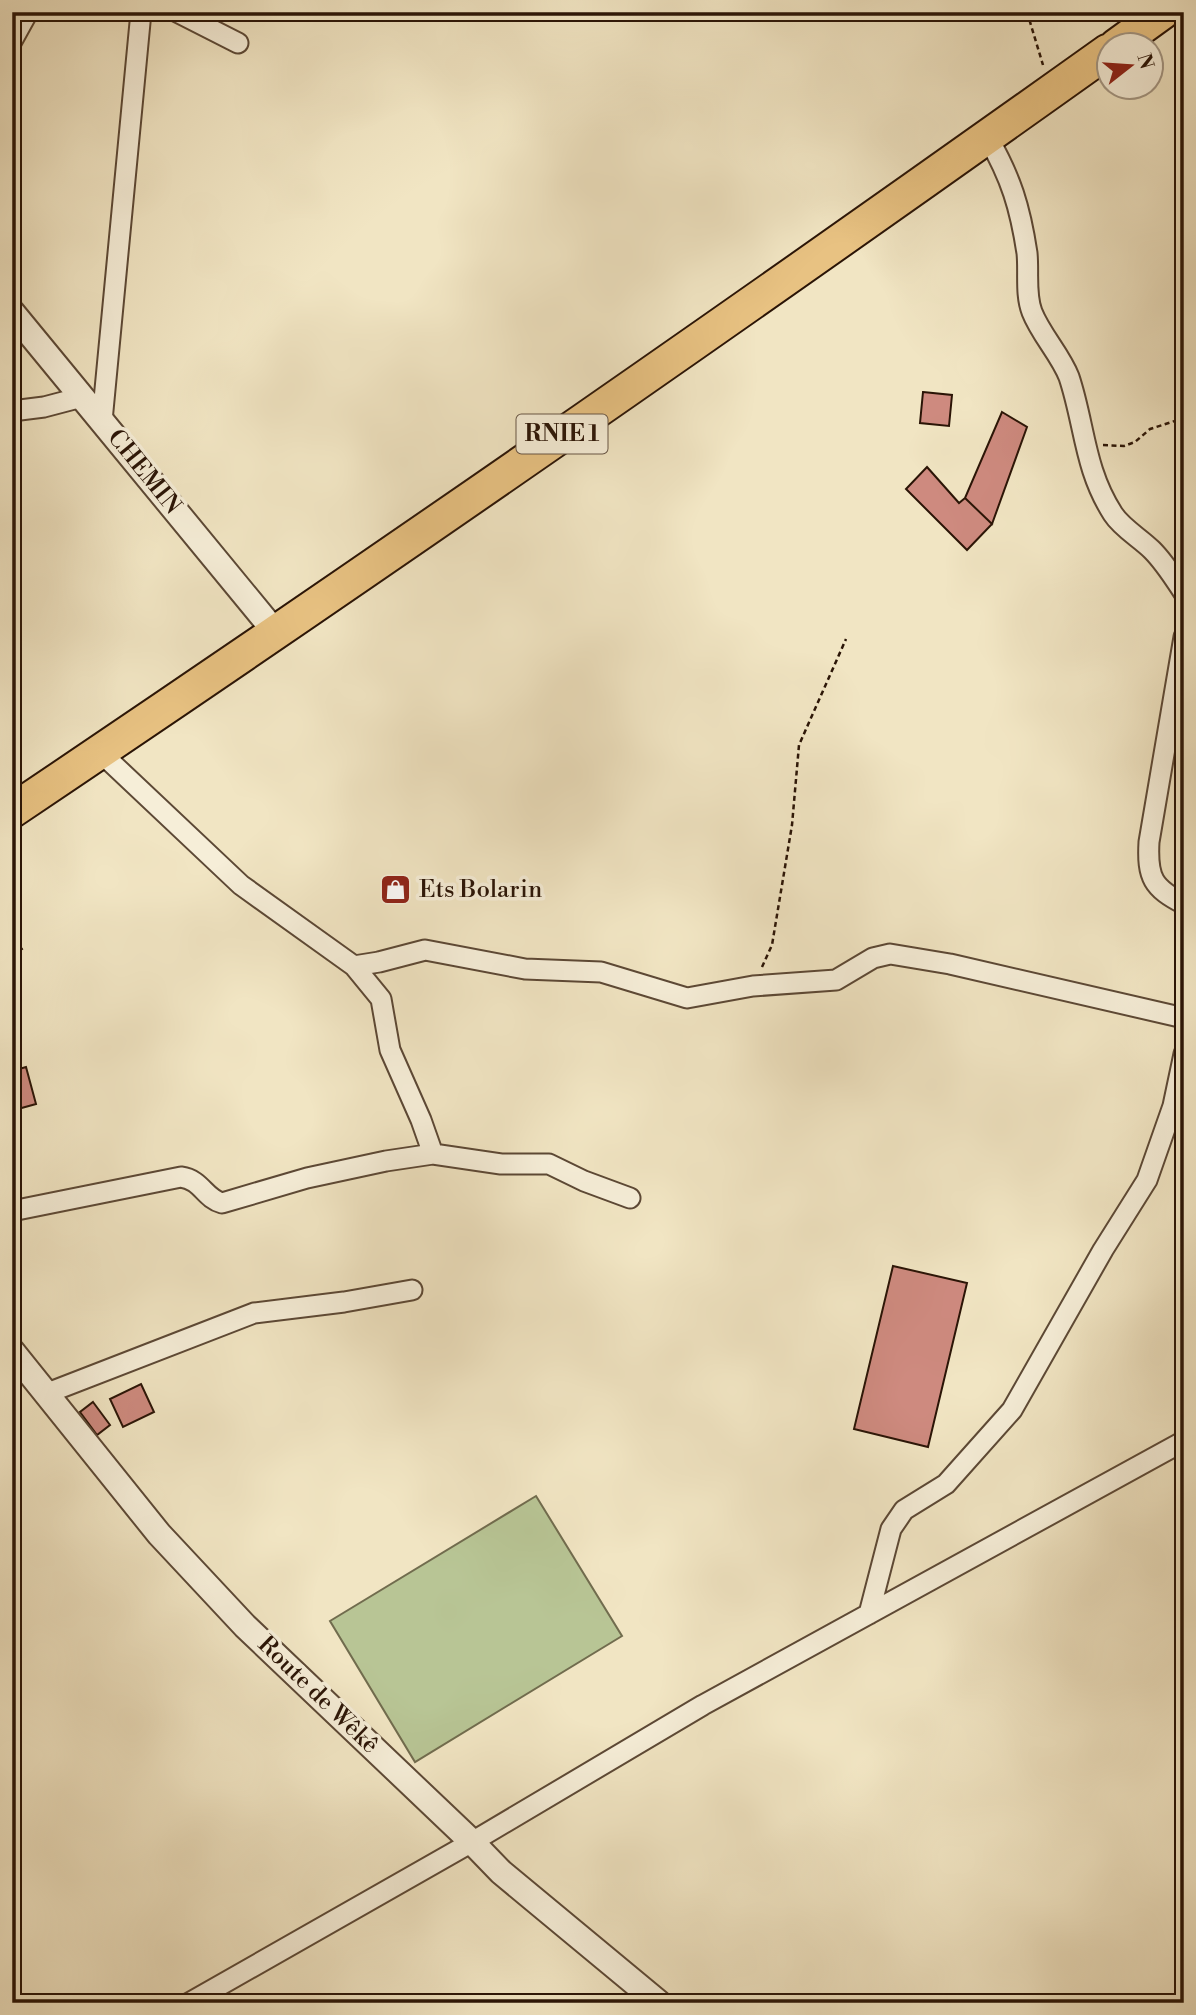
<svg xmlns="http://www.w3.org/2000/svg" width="1196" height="2015" viewBox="0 0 1196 2015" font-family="'Libre Bodoni',serif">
<rect width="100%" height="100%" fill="#f1e5c3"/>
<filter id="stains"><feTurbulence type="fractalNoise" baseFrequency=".00286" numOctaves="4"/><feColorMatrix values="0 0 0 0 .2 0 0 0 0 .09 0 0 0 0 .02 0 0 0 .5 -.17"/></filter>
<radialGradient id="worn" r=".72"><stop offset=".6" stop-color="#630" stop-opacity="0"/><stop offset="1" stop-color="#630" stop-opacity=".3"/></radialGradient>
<path fill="#b8c595" stroke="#716c4e" stroke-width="2" d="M536,1496L622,1636L415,1762L330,1621Z"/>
<path fill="#ce8a7f" stroke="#2a1406" stroke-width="2" d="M923,392L952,395L949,426L920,423Z
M1002,412L1027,427L992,524L965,498Z
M927,467L959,503L965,498L992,524L967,550L906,489Z
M12,935L22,949L12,956Z
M26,1067L36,1104L18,1109L12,1087V1071Z
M893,1266L967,1283L928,1447L854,1429Z
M141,1384L154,1412L123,1427L110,1399Z
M93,1402L110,1425L97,1435L80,1412Z"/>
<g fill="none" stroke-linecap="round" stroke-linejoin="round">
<defs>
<path id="minor" d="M177,12L238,43
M12,41L28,12
M988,138C1011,178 1020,207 1027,253C1029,272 1025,294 1032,312C1041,335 1060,354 1069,377C1085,425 1084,469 1113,514C1122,528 1140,538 1152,550C1165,563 1174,578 1184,593
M12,411L44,407L82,397
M102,421L141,12
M1184,637L1149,842C1147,878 1153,888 1184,904
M100,752L241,885L354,966L379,962L425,950L525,969L601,972L687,998L753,986L836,980L873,958L890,954L950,964L1184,1018
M354,966L381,999L390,1050L421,1120L433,1154
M12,1211L181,1177C202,1180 204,1198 222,1203L307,1178L386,1161L433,1154L501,1164H549L584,1181L630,1198
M45,1394L254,1313L344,1302L412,1290
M869,1614L891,1529L904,1510L946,1484L1012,1410L1103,1250L1147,1180L1173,1106L1184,1054
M189,2003L472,1842L703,1705L1184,1441"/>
<path id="tertiary" d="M12,312L276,633
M12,1351L159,1534L245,1626L472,1842L501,1872L659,2003"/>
<path id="trunk" d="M1116,46L1163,12
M12,811C381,563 746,309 1108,51"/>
</defs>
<use href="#minor" stroke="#5c4835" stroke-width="23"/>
<use href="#tertiary" stroke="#5c4835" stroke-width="28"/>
<use href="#trunk" stroke="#2a1406" stroke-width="37"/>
<path stroke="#2a1406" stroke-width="2.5" stroke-dasharray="5 3.5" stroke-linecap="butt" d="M1027,12L1043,65
M1103,445L1124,446L1135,442L1150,429L1184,418
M762,967L772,945L792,825L799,745L846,639"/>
<use href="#minor" stroke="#f6eed8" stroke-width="19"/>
<use href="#tertiary" stroke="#f6eed8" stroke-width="24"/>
<use href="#trunk" stroke="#e8c282" stroke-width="33"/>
</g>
<defs>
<symbol id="shop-square" viewBox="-11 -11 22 22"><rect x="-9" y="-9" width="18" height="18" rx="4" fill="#8f2418" stroke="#f6eed8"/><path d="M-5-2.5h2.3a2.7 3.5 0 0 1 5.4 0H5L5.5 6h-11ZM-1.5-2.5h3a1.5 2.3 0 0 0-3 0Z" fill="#fff"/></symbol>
</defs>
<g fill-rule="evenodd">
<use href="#shop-square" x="378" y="872" width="35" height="35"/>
</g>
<g text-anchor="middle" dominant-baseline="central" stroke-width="7" stroke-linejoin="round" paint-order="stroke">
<rect fill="#f6eed8" stroke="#675545" stroke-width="2" x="516.5" y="414.5" width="91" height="39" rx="5"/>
<g font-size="23" font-weight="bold" fill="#2a1406">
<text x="562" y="434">RNIE 1</text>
</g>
<g font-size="24" fill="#2a1406" stroke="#f6eed8">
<text transform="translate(144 472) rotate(51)">CHEMIN</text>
<text transform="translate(318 1695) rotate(44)">Route de Wêkê</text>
</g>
<g font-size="24" fill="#2a1406" stroke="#f6eed8" text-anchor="start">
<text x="419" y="890">Ets Bolarin</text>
</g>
</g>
<rect width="1196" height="2015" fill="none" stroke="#f1e5c3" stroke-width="42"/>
<rect x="14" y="14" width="1168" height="1987" fill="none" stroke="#2a1406" stroke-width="3.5"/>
<rect x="21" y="21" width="1154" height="1973" fill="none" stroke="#2a1406" stroke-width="2"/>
<g transform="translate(1130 66) rotate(73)"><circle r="33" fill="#f6eed8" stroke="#a49784" stroke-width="2"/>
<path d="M0-5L12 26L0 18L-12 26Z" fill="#8f2418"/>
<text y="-10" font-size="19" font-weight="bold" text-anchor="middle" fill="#2a1406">N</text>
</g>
<rect width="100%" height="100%" filter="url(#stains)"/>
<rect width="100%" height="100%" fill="url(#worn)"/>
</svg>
